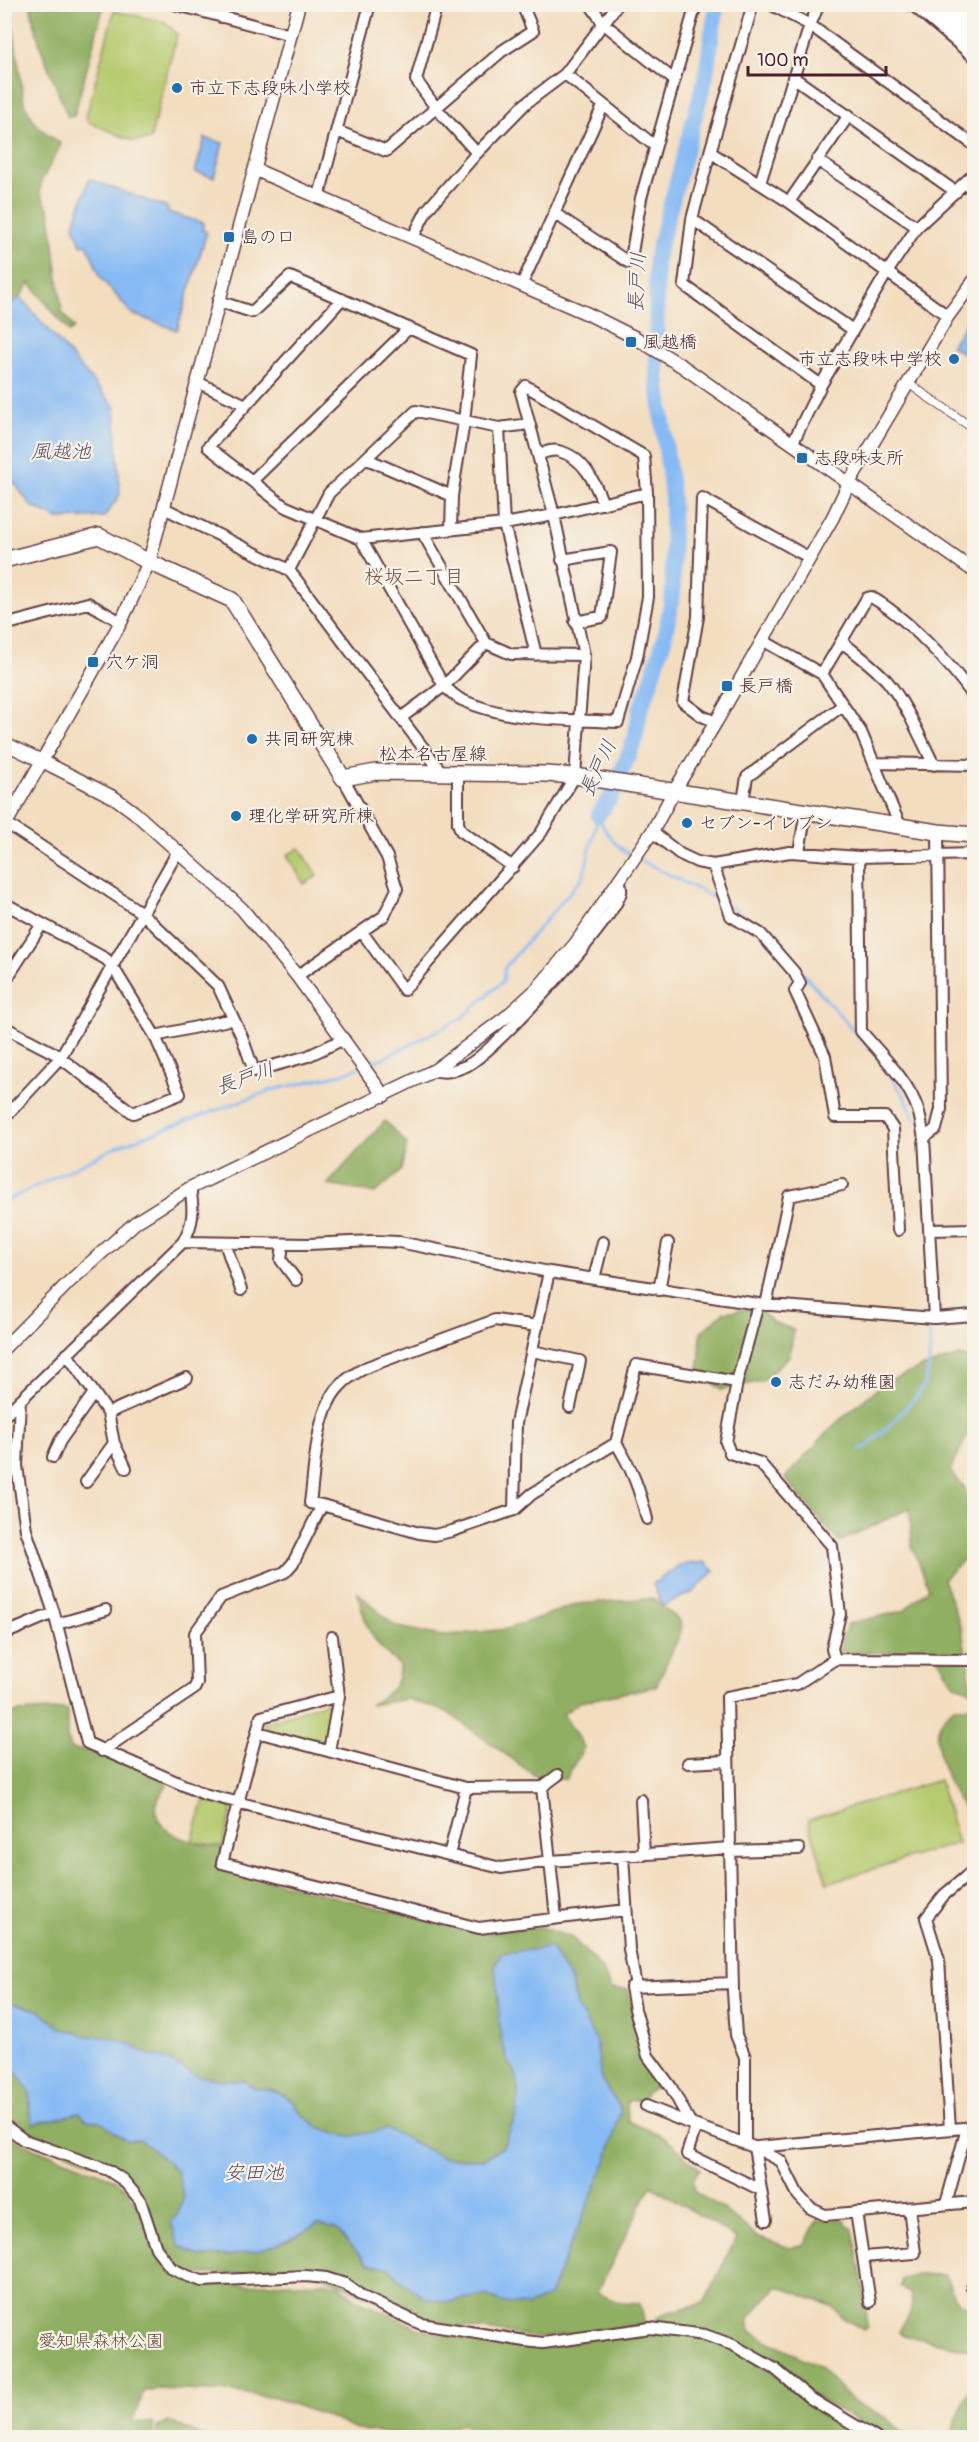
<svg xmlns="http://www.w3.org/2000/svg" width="979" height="2442" viewBox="0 0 979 2442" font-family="Pangolin,'Klee One',sans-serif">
<rect width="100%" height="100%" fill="#f7f3e8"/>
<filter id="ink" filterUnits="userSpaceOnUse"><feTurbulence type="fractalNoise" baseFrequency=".0167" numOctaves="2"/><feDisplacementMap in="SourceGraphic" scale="12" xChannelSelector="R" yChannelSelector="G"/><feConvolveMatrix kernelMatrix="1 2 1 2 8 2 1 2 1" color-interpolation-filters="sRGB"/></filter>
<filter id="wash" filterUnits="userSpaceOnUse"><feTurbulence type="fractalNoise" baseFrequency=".008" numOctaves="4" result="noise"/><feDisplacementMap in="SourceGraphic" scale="24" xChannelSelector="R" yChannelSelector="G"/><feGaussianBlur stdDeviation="1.35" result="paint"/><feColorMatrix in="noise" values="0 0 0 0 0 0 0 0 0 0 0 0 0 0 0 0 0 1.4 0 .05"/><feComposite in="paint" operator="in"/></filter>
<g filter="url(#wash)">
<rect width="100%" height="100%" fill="#f3ddbf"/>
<path fill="#b6cb6f" stroke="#80754d" stroke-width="1.5" d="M114,11L165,22L177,34L150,140L133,141L88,122L86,117Z
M300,848L317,876L304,884L287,855Z
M333,1700L326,1741L321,1744L265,1730L264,1723Z
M939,1780L958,1843L827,1883L808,1820Z
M204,1800L229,1805L232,1810L222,1847L192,1841Z"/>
<path fill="#90af62" stroke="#6d6746" stroke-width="1.5" d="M10,4L24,103L37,126L61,144L41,182L40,193L50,212L62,312L74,328L69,332L30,283L20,297L5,308L4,5Z
M30,5H104L74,116L68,117L40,46Z
M385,1121L407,1144L402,1170L375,1193L327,1185Z
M757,1308L773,1322L794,1330L789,1356L762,1381L721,1390L699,1370L701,1332L724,1312Z
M959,1356L972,1359C978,1373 975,1414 970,1428C964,1443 957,1457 950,1471L965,1488L973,1551L943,1579L962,1630L972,1691L954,1685L935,1653L839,1652L847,1624L903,1611L929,1588L912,1546L910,1508L839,1542L785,1478L835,1424L884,1383L923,1367Z
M358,1593L395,1626L441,1636L507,1629L577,1604L653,1598L680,1621L681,1632L656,1686L580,1702L563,1714L584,1747L566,1779L541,1780L447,1712L408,1699L370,1705C387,1694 400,1687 399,1665C371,1641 366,1628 358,1593Z
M954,1707H974V1816C954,1808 931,1746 939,1726C941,1720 950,1713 954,1707Z
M67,1709V1736L70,1749C94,1752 144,1753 161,1772C164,1775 165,1782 167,1785C132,1829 188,1843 222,1847L217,1867L479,1933L542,1927L572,1938L601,1968L612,1989H628L645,2055L662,2078V2084L647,2092L642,2100L627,2101L628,2121C638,2127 650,2129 660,2135C675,2144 685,2158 700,2169L693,2179L696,2193L719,2206L757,2236L790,2248L805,2244L817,2220L843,2219L846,2225L853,2229L864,2291L868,2327L864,2330L843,2318L832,2306L777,2286L748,2319L750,2330L772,2343L819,2366L852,2401L887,2419L909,2437H887L815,2397L733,2341L656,2324L657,2318L669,2312L704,2303L736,2238L651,2185L597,2293L620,2303L640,2304L645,2324L540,2338L422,2321L314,2272L192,2274C184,2270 175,2266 169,2258C149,2232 151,2196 122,2174L35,2140L5,2120L4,2058C15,2069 21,2081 31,2092L30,2110L34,2124L79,2113L87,2120L99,2121L126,2140H141L177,2171L184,2197L177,2215L171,2222L179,2245L200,2257L233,2255L260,2250L292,2238L318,2224L336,2228L368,2262L390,2268L404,2283L447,2302L486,2295L500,2302L621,2110L601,2079L596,2041L578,2008L569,1978L551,1948L532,1951L495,1965L508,2062L516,2073L518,2090L517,2114L503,2147L484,2159L444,2158L387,2129L349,2137L318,2127L302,2115L293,2101L273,2090L255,2088L242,2080H221L198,2076L161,2057L148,2055L132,2045L109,2037L88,2036L61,2028L38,2010L5,2002V1716L18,1712Z
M4,2133L21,2143L113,2178L130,2194L140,2211L153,2248L202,2286L323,2282L340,2286L356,2299L420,2329L466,2340L540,2347L623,2334L659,2333L706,2338L733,2347L868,2437L471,2438V2432L464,2424L421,2436L356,2430L326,2416L275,2398L233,2392L157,2389L144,2391L132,2422L153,2423V2437H5Z
M918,2275H944C956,2291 946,2301 974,2309V2351L904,2335L899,2331L910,2313L912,2304L911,2294L900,2286L902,2279Z
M974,2379V2437H949Z
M167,2421L207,2437H156L157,2427Z"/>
<path fill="#86baf4" stroke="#686c90" stroke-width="1.5" d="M205,138L223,143L214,177L195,172Z
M89,179L168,208L167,212L204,223L202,230L207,232L177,330L132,314L101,278L87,244L81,245L74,225Z
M20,297L115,407L120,495L104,517L58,519L31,506L5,470V308Z
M970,316L974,319V338L964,354L951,346Z
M704,1562L714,1571L693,1592L662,1606L653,1584L680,1565Z
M551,1948L569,1978L578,2008L596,2041L601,2079L621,2110L607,2159L549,2296L527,2306L500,2302L486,2295L447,2302L425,2298L404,2283L390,2268L368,2263L336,2229L318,2224L292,2238L260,2250L233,2255L200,2257L179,2245L171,2222L177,2215L184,2197L177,2171L141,2140H126L99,2121L87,2120L79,2113L33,2124L30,2110V2092C21,2081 15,2069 5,2058V2002L38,2010L61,2028L88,2036L109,2037L132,2045L148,2055L161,2057L198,2076L221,2080H242L255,2088L273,2090L293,2101L302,2115L318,2127L348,2137L387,2129L444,2158L484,2159L503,2147L517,2113L518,2090L516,2073L508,2062L501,2039L495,1965L502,1953Z"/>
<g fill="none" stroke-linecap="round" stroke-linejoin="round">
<path stroke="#86baf4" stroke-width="3" d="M598,815C604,831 617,848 632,856
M638,859L723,902
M731,907L764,929L870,1049
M877,1056L905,1097L915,1120
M364,1065L386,1057L462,1018L503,981L505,967L583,877L598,817
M4,1202L118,1146L272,1090L341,1074L358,1068
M860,1449L868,1446C881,1433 921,1397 925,1382C931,1363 930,1340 929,1321"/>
<path stroke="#86baf4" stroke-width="16" d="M598,815L611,797L635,739L640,710L651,682L664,639L673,594L672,497L657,376L656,259L705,79L717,4"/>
</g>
</g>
<g filter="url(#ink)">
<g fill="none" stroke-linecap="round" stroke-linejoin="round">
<defs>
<path id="pedestrian" d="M915,388L974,429"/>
<path id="minor" d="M174,4L291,35
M434,4V15L416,80L436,108L477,153
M590,4L603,23L674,80
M753,4L710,152L692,219L684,285L821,385
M770,4L810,25L974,145
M221,17L224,4
M957,21L972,4
M565,74L655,146
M793,77L956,192
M337,131L386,151L502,51L533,31L522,4
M710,152L789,202L948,316
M817,160L917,227
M760,183L810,25L819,4
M319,196L370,4
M789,202L849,115
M554,213L628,262L631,259L641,198L696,4
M692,219L853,330
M413,237L427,210L477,153L525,104L565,74L618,4
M522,284L603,106
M342,299L208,447L284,506L361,539L504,524L554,515L647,493
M218,301L252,312L290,277L471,355L464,422L452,496L451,529
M197,382L246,405
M529,424L499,428L504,524L536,655
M793,442L821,385L886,274L917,227L974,174
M539,454C544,453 552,449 558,451C583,456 595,482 603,504
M367,459L452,496
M253,480L409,328
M164,508L289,570L443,774
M422,532L486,643L511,654L584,655
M361,539L444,686C449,690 455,697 462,700C510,722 566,719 618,722L637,657L648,597L647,493L644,456L526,386L521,392L554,515L584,655L575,776L541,833L404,990L362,932
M562,560L611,552L602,617L575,622
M289,570L329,493L416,411L499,428
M4,625L88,603L121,622
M762,640L822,674L861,732L900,826
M842,642C858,655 874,666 888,682C907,706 920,737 934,765
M822,674L867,598L871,597C905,616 952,665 974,697
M402,717L444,686L486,643
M716,722L702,716L683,702L698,617L702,498L808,557
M875,763L974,765
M458,774V823L461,831L513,867
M743,801L747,777L843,705
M4,822L142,913L218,986L242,1037L254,1071L308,1056L344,1039
M652,832L680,854L697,862L713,865L790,852L859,857L974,854
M799,852L806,811
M713,865L731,916L761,934L794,972L800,983L795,991L825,1056L835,1117H885L893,1129L898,1230
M4,903L106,959L113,967L155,1036L180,1094L133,1113L54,1053L4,1027
M297,976L384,916L397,889L387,857L343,778
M4,983L42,924
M155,1036L233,1019
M435,1070C445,1074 456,1070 466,1066C493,1054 615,920 621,892C622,889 620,883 619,879
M4,1118L60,1058L178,851
M924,1138L936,1129L941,1109L938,832
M930,1230L974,1229
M183,1242L308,1244L373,1241L399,1242L549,1272L758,1304L934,1318L924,1138C922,1129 921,1119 918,1110C908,1080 881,1055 861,1031L859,857
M225,1243L241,1290
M283,1244L281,1260L296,1280
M594,1279L603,1242
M659,1290L668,1243
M758,1304L737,1382L726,1442L730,1453L760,1463L832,1546L840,1614L832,1649L835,1659
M766,1305L789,1196L842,1185
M934,1318L974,1315
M538,1326L495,1320L367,1367C357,1372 347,1378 340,1386C315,1411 315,1470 310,1503L322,1505L419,1533L434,1535L452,1531L514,1510L532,1494L616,1443L636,1365L737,1382
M532,1351L580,1361L570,1407
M67,1354L108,1413L114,1443L126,1468
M20,1400L17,1466L26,1530L54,1613L87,1743L204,1794L501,1868L551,1861L730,1848
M108,1413L187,1378
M4,1416L183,1242C194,1223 194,1209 190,1188
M616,1443C632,1468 640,1491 647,1519
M53,1457L60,1441L94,1393
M86,1482L114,1443
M514,1510L516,1423L549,1272
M57,1624L106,1610
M4,1634L54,1613
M257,1732L261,1717L339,1696
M102,1751L194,1689L197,1683L195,1633L221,1597L285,1572L293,1563L322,1505
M329,1751L339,1696L332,1637
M688,1763L728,1761
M542,1787L558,1775
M641,1800L644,1855
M730,1851L799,1849
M449,1855L466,1788
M623,1856L629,1949L636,1986
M556,1917L542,1787L466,1788L257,1732L222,1863L479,1928L626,1910
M733,1983L631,1987L635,2009L648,2056L671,2087L691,2124L754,2147L781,2161L798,2195L810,2208L825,2215L974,2202
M646,2106L691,2124
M4,2125L24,2140L108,2170L123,2180L140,2200L156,2248L171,2268L185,2275L202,2281L306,2276L326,2278L345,2284L363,2297L421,2324L525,2341L543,2343L650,2328L705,2335L733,2345L775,2369L810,2398L876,2438
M696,2126L687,2154L761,2190
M950,2129L939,1960L926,1918L944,1895L974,1870
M745,2144V2057L736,2035L733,1992L727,1697L797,1684L835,1659L974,1660
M754,2147L766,2220
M757,2147L974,2127
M946,2204L967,2128
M856,2212L870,2302
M863,2257L915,2253L909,2208
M972,2287L974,2286"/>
<path id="tertiary" d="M256,170L588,314L636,338L682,366L974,571
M4,743L42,761L121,622L149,562L299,4
M4,827L42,761L115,798L134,812L242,909L297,976L384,1096
M4,1348L69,1282L136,1222L190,1188L435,1070L506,1017L537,989L576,943L652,832L673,793L716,722L833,517L849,483L948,316L974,281"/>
<path id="secondary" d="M4,560L99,536L149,562L232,600L343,778L376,772L546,774L575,776L938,832L974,835"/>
<path id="primary" d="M916,4L974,53
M937,4L974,36"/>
</defs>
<use href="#pedestrian" stroke="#633c41" stroke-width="10"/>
<use href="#minor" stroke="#633c41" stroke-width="14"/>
<use href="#tertiary" stroke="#633c41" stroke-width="15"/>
<use href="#secondary" stroke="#633c41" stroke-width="18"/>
<use href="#primary" stroke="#633c41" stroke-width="20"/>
<use href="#pedestrian" stroke="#fff" stroke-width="8"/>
<use href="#minor" stroke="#fff" stroke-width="10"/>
<use href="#tertiary" stroke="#fff" stroke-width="12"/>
<use href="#secondary" stroke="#fff" stroke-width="15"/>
<use href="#primary" stroke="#fff" stroke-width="16"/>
</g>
</g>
<g fill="#1f6fb2" stroke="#f7f3e8" stroke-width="2">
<circle cx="177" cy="88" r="6"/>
<rect x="223" y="231" width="12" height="12" rx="3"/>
<rect x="625" y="336" width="12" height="12" rx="3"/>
<circle cx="954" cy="359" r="6"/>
<rect x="796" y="452" width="12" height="12" rx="3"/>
<rect x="87" y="656" width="12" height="12" rx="3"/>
<rect x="721" y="680" width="12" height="12" rx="3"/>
<circle cx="252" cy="739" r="6"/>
<circle cx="236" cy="816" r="6"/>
<circle cx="687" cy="823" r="6"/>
<circle cx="776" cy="1382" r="6"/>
</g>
<g text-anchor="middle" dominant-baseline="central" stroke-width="4.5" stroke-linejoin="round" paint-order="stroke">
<g font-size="18" fill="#4a1f2b" stroke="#f7f3e8" text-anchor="start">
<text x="189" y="88">市立下志段味小学校</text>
<text x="241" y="237">島の口</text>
<text x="643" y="342">風越橋</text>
<text x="942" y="359" text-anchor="end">市立志段味中学校</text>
<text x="814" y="458">志段味支所</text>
<text x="105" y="662">穴ケ洞</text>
<text x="739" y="686">長戸橋</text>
<text x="264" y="739">共同研究棟</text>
<text x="248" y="816">理化学研究所棟</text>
<text x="699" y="823">セブン-イレブン</text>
<text x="788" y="1382">志だみ幼稚園</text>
</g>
<g font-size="18" fill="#4a1f2b" stroke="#f7f3e8">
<text x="433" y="754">松本名古屋線</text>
</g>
<g font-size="18" fill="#654a3c" stroke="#f7f3e8">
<text x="101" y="2341">愛知県森林公園</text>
</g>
<g font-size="20" font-style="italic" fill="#5c4e67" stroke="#f7f3e8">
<text transform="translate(637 282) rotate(-87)">長戸川</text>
<text x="61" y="451">風越池</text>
<text transform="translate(598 768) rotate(-65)">長戸川</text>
<text transform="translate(245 1078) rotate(-19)">長戸川</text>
<text x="254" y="2172">安田池</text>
</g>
<g font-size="20" fill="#7f5045" stroke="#f7f3e8">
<text x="414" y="576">桜坂二丁目</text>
</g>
</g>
<rect width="979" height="2442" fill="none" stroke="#f7f3e8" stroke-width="24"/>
<path d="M748 66v9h138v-9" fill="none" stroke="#4a1f2b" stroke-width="3"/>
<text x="757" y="66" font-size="18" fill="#4a1f2b" stroke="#f7f3e8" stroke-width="4.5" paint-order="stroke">100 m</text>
</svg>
